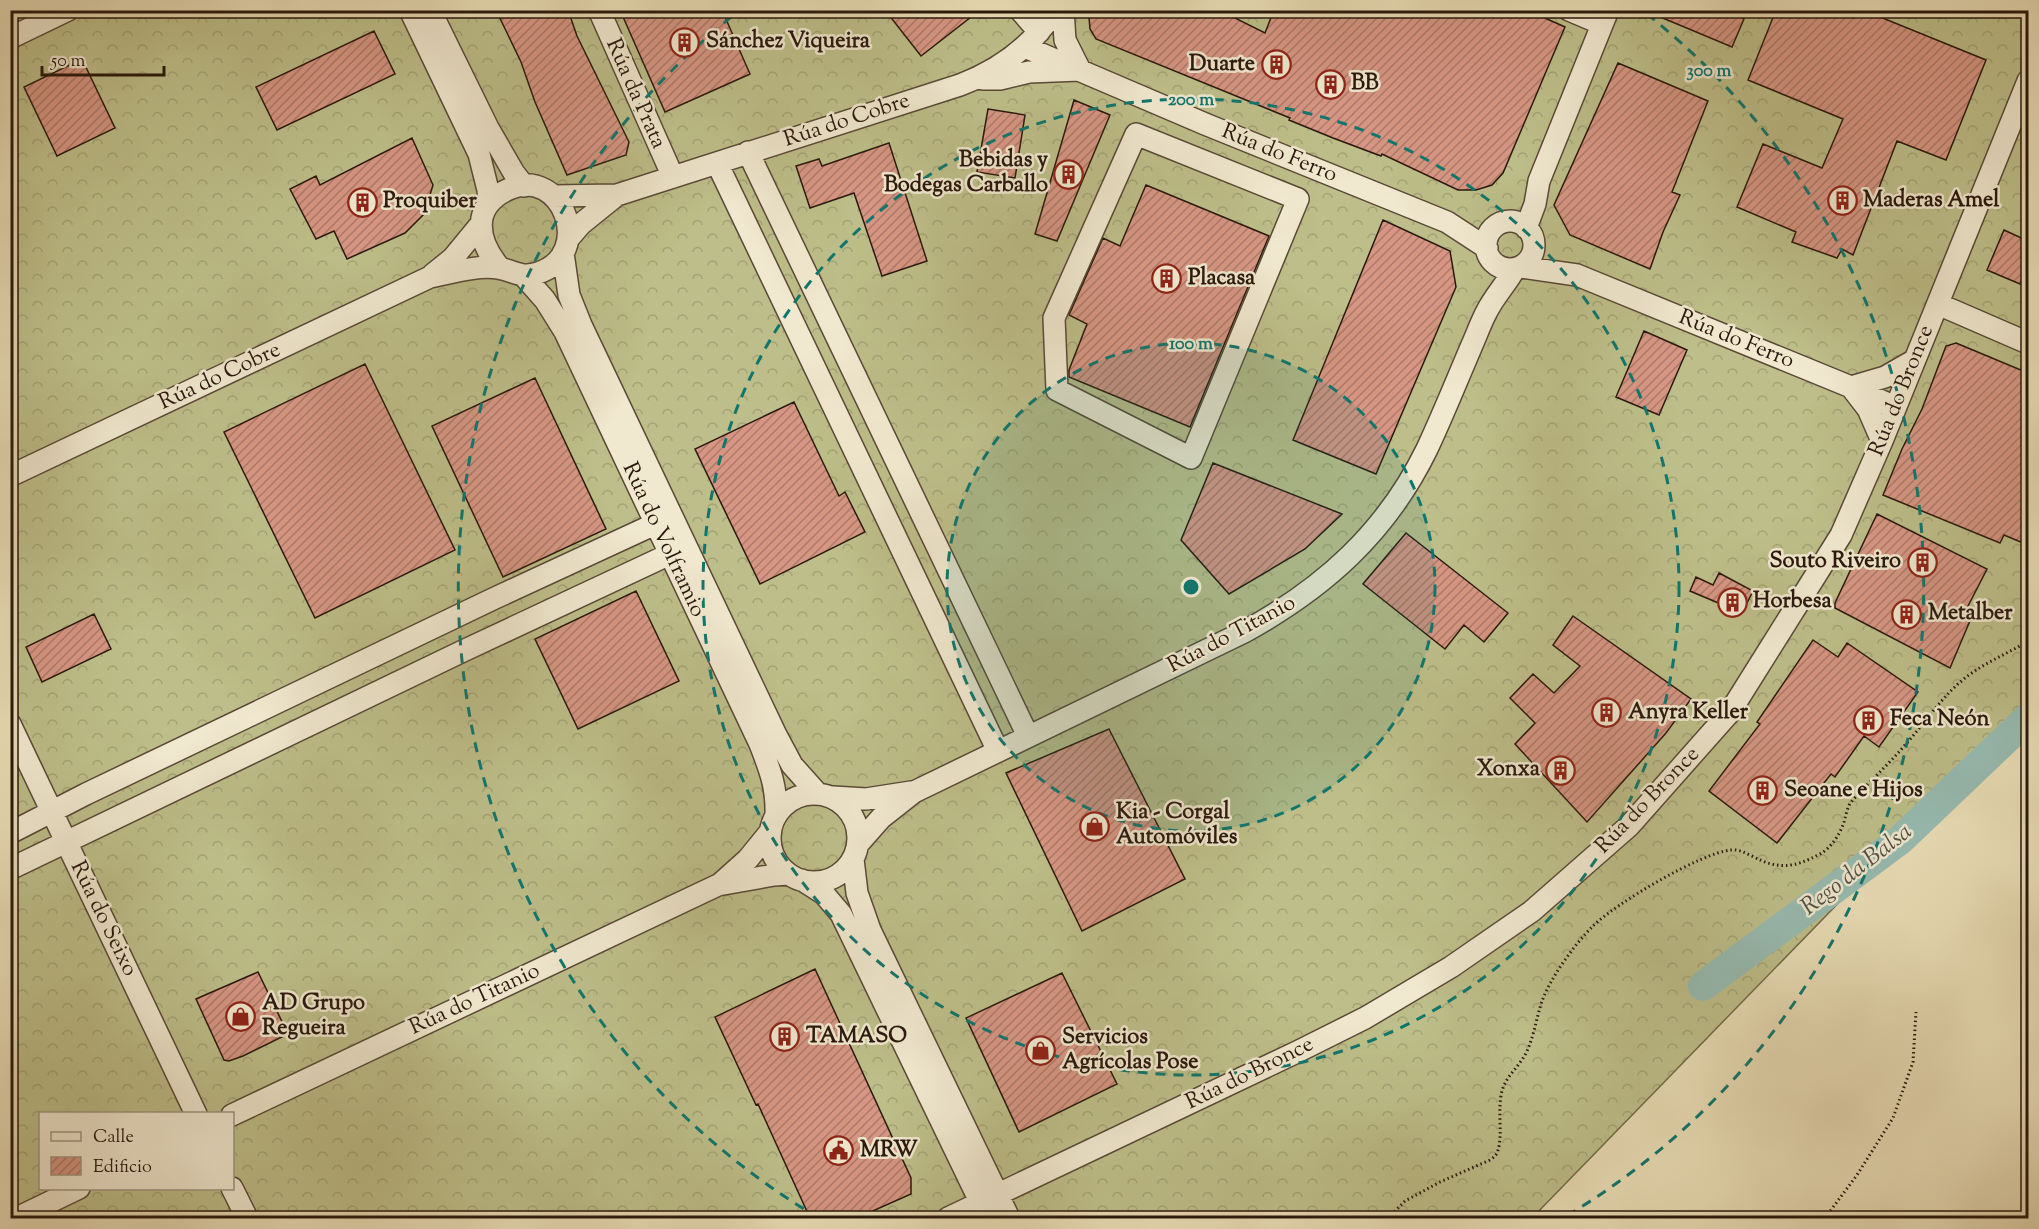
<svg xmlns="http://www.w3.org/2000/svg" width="2039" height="1229" viewBox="0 0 2039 1229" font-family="'Sorts Mill Goudy',serif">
<defs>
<pattern id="forest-crowns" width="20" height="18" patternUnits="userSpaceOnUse" patternTransform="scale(1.5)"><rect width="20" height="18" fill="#bdbe89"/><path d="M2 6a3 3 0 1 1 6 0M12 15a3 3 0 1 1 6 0" fill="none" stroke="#a3a375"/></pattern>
<pattern id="building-hatch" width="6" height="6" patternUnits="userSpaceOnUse" patternTransform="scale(1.5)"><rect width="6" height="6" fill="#d69683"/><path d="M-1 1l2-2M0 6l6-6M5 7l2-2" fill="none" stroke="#ae796a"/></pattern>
</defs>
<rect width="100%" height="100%" fill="#e8dcb5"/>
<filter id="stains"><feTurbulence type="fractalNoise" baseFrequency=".00333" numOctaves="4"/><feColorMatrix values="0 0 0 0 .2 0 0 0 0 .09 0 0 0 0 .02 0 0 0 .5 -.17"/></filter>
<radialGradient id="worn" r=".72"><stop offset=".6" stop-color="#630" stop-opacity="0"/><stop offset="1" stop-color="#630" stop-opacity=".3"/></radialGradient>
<path fill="url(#forest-crowns)" stroke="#746b4b" stroke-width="1.5" fill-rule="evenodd" d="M10,11H2028V708L1532,1218H11ZM40,1114H232V1188H40Z"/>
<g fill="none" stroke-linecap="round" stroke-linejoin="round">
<path stroke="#97bbb1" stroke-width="30" d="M1703,986L1900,840L2028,718"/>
</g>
<path fill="url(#building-hatch)" stroke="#2a180d" stroke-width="1.5" d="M496,10H568L577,36L629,142L626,155L567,175L535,102L521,62Z
M620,10H722L750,74L665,112Z
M885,10H980L921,56Z
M1091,10H1219L1265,33L1274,10H1527L1565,27L1503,173L1492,185L1476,190H1458L1382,154L1381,156L1333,138L1289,120L1290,118L1096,39L1090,29L1089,17Z
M1724,10L1744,19L1732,47L1646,11Z
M1776,10H1863L1986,60L1946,160L1897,141L1853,255L1842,249L1837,258L1792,242L1796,232L1737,207L1763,144L1822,168L1843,119L1748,80Z
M374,31L395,74L277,130L256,87Z
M82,59L115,128L57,156L24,87Z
M1618,63L1708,101L1672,192L1680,195L1663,232L1650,269L1570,235L1554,205Z
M1074,100L1110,115L1057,241L1035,234Z
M988,109L1025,115L1015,178L977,172Z
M412,138L433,185L424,214L405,233L347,259L334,231L316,239L290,189L316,176L320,185Z
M889,143L927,261L882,276L854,193L810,208L796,166L819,159L822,166Z
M1146,185L1269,236L1190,427L1069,377V370L1087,324L1069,315L1103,238L1120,246Z
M1383,220L1450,251L1456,287L1376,474L1293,440Z
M2004,230L2028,241V275L2024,273L2020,284L1987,270Z
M1644,331L1687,350L1659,415L1616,397Z
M1956,343L2028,373V545L2004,535L2000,543L1883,495L1902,449L1922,409L1946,346Z
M365,364L455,550L315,618L224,432Z
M535,378L606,529L503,577L432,426Z
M794,402L839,496L845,492L865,532L760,584L695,449Z
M1213,463L1342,514L1305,549L1229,594L1181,540Z
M1877,514L1987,569L1965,612L1972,616L1950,668L1835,608V603Z
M1406,533L1508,613L1484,642L1464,625L1445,649L1363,584Z
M1719,573L1753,591L1742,613L1690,591L1696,577L1713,585Z
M636,591L679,681L578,729L535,639Z
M94,614L111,649L42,682L26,647Z
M1573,616L1691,699L1666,733L1587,822L1515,744L1535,723L1510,698L1533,674L1554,693L1580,666L1553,645Z
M1813,640L1838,657L1847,643L1918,692L1879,747L1864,736L1835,777L1831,774L1777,843L1709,791L1760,724L1757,722Z
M1109,729L1185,879L1082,931L1006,773Z
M815,969L911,1178V1194L857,1218H810L758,1104L756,1105L715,1017Z
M258,972L288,1034L243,1056L229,1061L224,1060L196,999Z
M1062,973L1117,1084L1019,1132L966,1018Z"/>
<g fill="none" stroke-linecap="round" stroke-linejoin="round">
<defs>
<path id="minor" d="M410,10L479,154L488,190L489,203
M430,10L488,128L514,173L524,186
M599,10L673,177
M1020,10L1039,32
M1569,10L1602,24
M10,38L68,10
M1025,47L1205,124L1447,222L1487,248
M983,79H1000L1029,72L1080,70L1065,40L1063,10
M1136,134L1298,199L1191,458L1057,390L1054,318Z
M748,152L1028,736
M717,163L998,751
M553,196L617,195L960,85C999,70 1032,47 1055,10
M1486 245a24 24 0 1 1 48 0a24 24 0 1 1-48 0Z
M1526,228L1535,204L1539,181L1608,10
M568,239L581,224L617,195
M563,253L569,295L581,325L776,735L792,765L817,793
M1521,267L1577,275L1851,387L1895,407
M432,275L453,258L481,224
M523,275L545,300L565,332L760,744C770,770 777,787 776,816
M1938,304L2028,343
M1882,441L1868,409L1851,387L1885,377L1913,361
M10,476L430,277C451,273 476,265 498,268C513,270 520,279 538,273C596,254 562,165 509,189C470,206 477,241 500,268
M10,724L196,1114
M770 838a44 44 0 1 1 88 0a44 44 0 1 1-88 0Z
M833,797L866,799L911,792
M10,833L86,794L495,598L655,524
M858,844L881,818L914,792L1244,632C1324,588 1386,533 1427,449C1443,415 1457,380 1472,345C1477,334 1481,322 1487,311C1494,297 1506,284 1514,270
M853,859L857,893L870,930L1009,1218
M10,869L463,651L670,554
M802,880L824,894L841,914L988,1218
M719,885L748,859L770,832
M232,1115L718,885L774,875L789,874
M232,1188L247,1218
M17,1218L79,1188
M948,1218L1299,1051L1365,1018L1451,967L1532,911L1629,826L1730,712L1841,535L1882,441L2028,81"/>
</defs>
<use href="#minor" stroke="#5a4937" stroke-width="24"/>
<path stroke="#2a180d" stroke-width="3" stroke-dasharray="1.5 3" stroke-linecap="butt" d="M1388,1218L1405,1201L1440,1182L1490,1160C1494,1157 1497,1155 1498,1150C1503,1134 1497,1110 1502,1091C1506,1076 1519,1067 1526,1053C1534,1037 1536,1019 1542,1001C1551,977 1574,945 1593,926C1615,904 1700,853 1731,850C1739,849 1745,853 1752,856C1778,870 1794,868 1820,854C1831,848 1840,834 1844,822C1846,815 1847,807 1852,801C1869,782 1888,765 1905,745C1926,722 1944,693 1969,675C1988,661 2009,653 2028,641
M1825,1218L1857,1175L1893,1118L1913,1062L1916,1012"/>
<use href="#minor" stroke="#f0e8cf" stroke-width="21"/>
</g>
<circle cx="1191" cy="587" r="244" fill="#0f766e" fill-opacity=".12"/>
<g fill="none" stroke="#0f766e" stroke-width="3" stroke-dasharray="10 8">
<circle cx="1191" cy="587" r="244"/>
<circle cx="1191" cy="587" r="488"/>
<path d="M819 1218A732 732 0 0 1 735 14M1647 14A732 732 0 0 1 1563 1218"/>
</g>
<defs>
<symbol id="building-ring" viewBox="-11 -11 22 22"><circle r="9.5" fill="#f0e8cf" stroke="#8f2418" stroke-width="1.5"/><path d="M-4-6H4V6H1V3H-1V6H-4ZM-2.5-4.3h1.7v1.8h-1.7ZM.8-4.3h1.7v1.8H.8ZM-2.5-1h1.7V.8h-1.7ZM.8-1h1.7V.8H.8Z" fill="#8f2418"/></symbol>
<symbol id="shop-ring" viewBox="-11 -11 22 22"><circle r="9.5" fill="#f0e8cf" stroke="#8f2418" stroke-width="1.5"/><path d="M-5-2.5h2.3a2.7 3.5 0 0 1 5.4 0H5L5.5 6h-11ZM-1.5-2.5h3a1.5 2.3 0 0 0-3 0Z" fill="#8f2418"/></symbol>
<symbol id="civic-ring" viewBox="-11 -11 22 22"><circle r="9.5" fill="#f0e8cf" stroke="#8f2418" stroke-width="1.5"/><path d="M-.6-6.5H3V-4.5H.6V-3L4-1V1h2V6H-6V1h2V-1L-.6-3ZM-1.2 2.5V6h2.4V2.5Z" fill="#8f2418"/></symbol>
</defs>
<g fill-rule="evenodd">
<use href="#building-ring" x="668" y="26" width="33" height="33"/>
<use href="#building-ring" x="1260" y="48" width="33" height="33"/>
<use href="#building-ring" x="1314" y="68" width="33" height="33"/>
<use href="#building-ring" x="1052" y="158" width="33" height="33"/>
<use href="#building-ring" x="1826" y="184" width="33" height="33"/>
<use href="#building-ring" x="346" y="186" width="33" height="33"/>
<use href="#building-ring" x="1150" y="262" width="33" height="33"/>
<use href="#building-ring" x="1906" y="546" width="33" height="33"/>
<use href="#building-ring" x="1716" y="586" width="33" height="33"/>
<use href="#building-ring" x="1890" y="598" width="33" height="33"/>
<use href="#building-ring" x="1590" y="696" width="33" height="33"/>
<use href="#building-ring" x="1852" y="704" width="33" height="33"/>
<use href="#building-ring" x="1544" y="754" width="33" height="33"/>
<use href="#building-ring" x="1746" y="774" width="33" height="33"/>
<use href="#shop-ring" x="1078" y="810" width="33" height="33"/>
<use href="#shop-ring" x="224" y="1000" width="33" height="33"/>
<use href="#building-ring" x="768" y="1020" width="33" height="33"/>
<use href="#shop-ring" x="1024" y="1034" width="33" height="33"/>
<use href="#civic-ring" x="822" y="1134" width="33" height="33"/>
</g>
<g text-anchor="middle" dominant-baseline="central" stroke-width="5" stroke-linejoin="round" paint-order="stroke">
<g font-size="22" font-weight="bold" fill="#2a180d" stroke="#f0e8cf" text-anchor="start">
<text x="706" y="42">Sánchez Viqueira</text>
<text x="1255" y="65" text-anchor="end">Duarte</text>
<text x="1351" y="84">BB</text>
<text x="1048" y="161" text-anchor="end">Bebidas y<tspan x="1048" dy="25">Bodegas Carballo</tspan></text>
<text x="1863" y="201">Maderas Amel</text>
<text x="383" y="202">Proquiber</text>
<text x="1188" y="279">Placasa</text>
<text x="1901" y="562" text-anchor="end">Souto Riveiro</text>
<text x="1753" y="602">Horbesa</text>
<text x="1928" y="614">Metalber</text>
<text x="1628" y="713">Anyra Keller</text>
<text x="1890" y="720">Feca Neón</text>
<text x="1540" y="770" text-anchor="end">Xonxa</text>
<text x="1784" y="791">Seoane e Hijos</text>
<text x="1116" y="813">Kia - Corgal<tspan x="1116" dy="25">Automóviles</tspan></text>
<text x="262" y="1004">AD Grupo<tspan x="262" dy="25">Regueira</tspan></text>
<text x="806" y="1037">TAMASO</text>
<text x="1062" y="1038">Servicios<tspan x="1062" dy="25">Agrícolas Pose</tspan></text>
<text x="860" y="1151">MRW</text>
</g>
<g font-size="22" fill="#2a180d" stroke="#f0e8cf">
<text transform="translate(635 94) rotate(66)">Rúa da Prata</text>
<text transform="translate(847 121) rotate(-18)">Rúa do Cobre</text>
<text transform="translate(1279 154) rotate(22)">Rúa do Ferro</text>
<text transform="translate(1736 340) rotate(22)">Rúa do Ferro</text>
<text transform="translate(220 377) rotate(-25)">Rúa do Cobre</text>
<text transform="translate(1902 391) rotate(-68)">Rúa do Bronce</text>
<text transform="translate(663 540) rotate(65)">Rúa do Volframio</text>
<text transform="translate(1232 635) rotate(-28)">Rúa do Titanio</text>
<text transform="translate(1648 801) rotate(-46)">Rúa do Bronce</text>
<text transform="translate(103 919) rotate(64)">Rúa do Seixo</text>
<text transform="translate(475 1000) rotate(-25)">Rúa do Titanio</text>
<text transform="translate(1250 1074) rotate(-26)">Rúa do Bronce</text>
</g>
<g font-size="24" font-style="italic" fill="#505146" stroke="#f0e8cf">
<text transform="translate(1857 870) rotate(-38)">Rego da Balsa</text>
</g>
</g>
<circle cx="1191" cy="587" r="9" fill="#0f766e" stroke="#f0e8cf" stroke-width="3"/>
<g font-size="18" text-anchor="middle" font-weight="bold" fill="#0f766e" stroke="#f0e8cf" stroke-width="5" stroke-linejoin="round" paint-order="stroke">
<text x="1709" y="76">300 m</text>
<text x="1191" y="105">200 m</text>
<text x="1191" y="349">100 m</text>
</g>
<rect width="2039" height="1229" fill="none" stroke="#e8dcb5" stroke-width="36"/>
<rect x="12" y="12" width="2015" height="1205" fill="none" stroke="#2a180d" stroke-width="3"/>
<rect x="18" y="18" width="2003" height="1193" fill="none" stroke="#2a180d" stroke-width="1.5"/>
<rect x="39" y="1112" width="195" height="78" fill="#f0e8cf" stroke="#a19581" stroke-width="1.5"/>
<rect x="51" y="1132" width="30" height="9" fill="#f0e8cf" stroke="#a19581" stroke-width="1.5"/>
<text x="93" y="1142" font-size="18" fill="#2a180d">Calle</text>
<rect x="51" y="1157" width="30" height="18" fill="url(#building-hatch)" stroke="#a19581" stroke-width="1.5"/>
<text x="93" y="1172" font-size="18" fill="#2a180d">Edificio</text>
<path d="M42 66v9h122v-9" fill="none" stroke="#2a180d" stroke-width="3"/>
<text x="51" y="66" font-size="18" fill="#2a180d" stroke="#f0e8cf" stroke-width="4.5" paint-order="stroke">50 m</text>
<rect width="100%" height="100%" filter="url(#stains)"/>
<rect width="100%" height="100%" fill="url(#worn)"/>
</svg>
